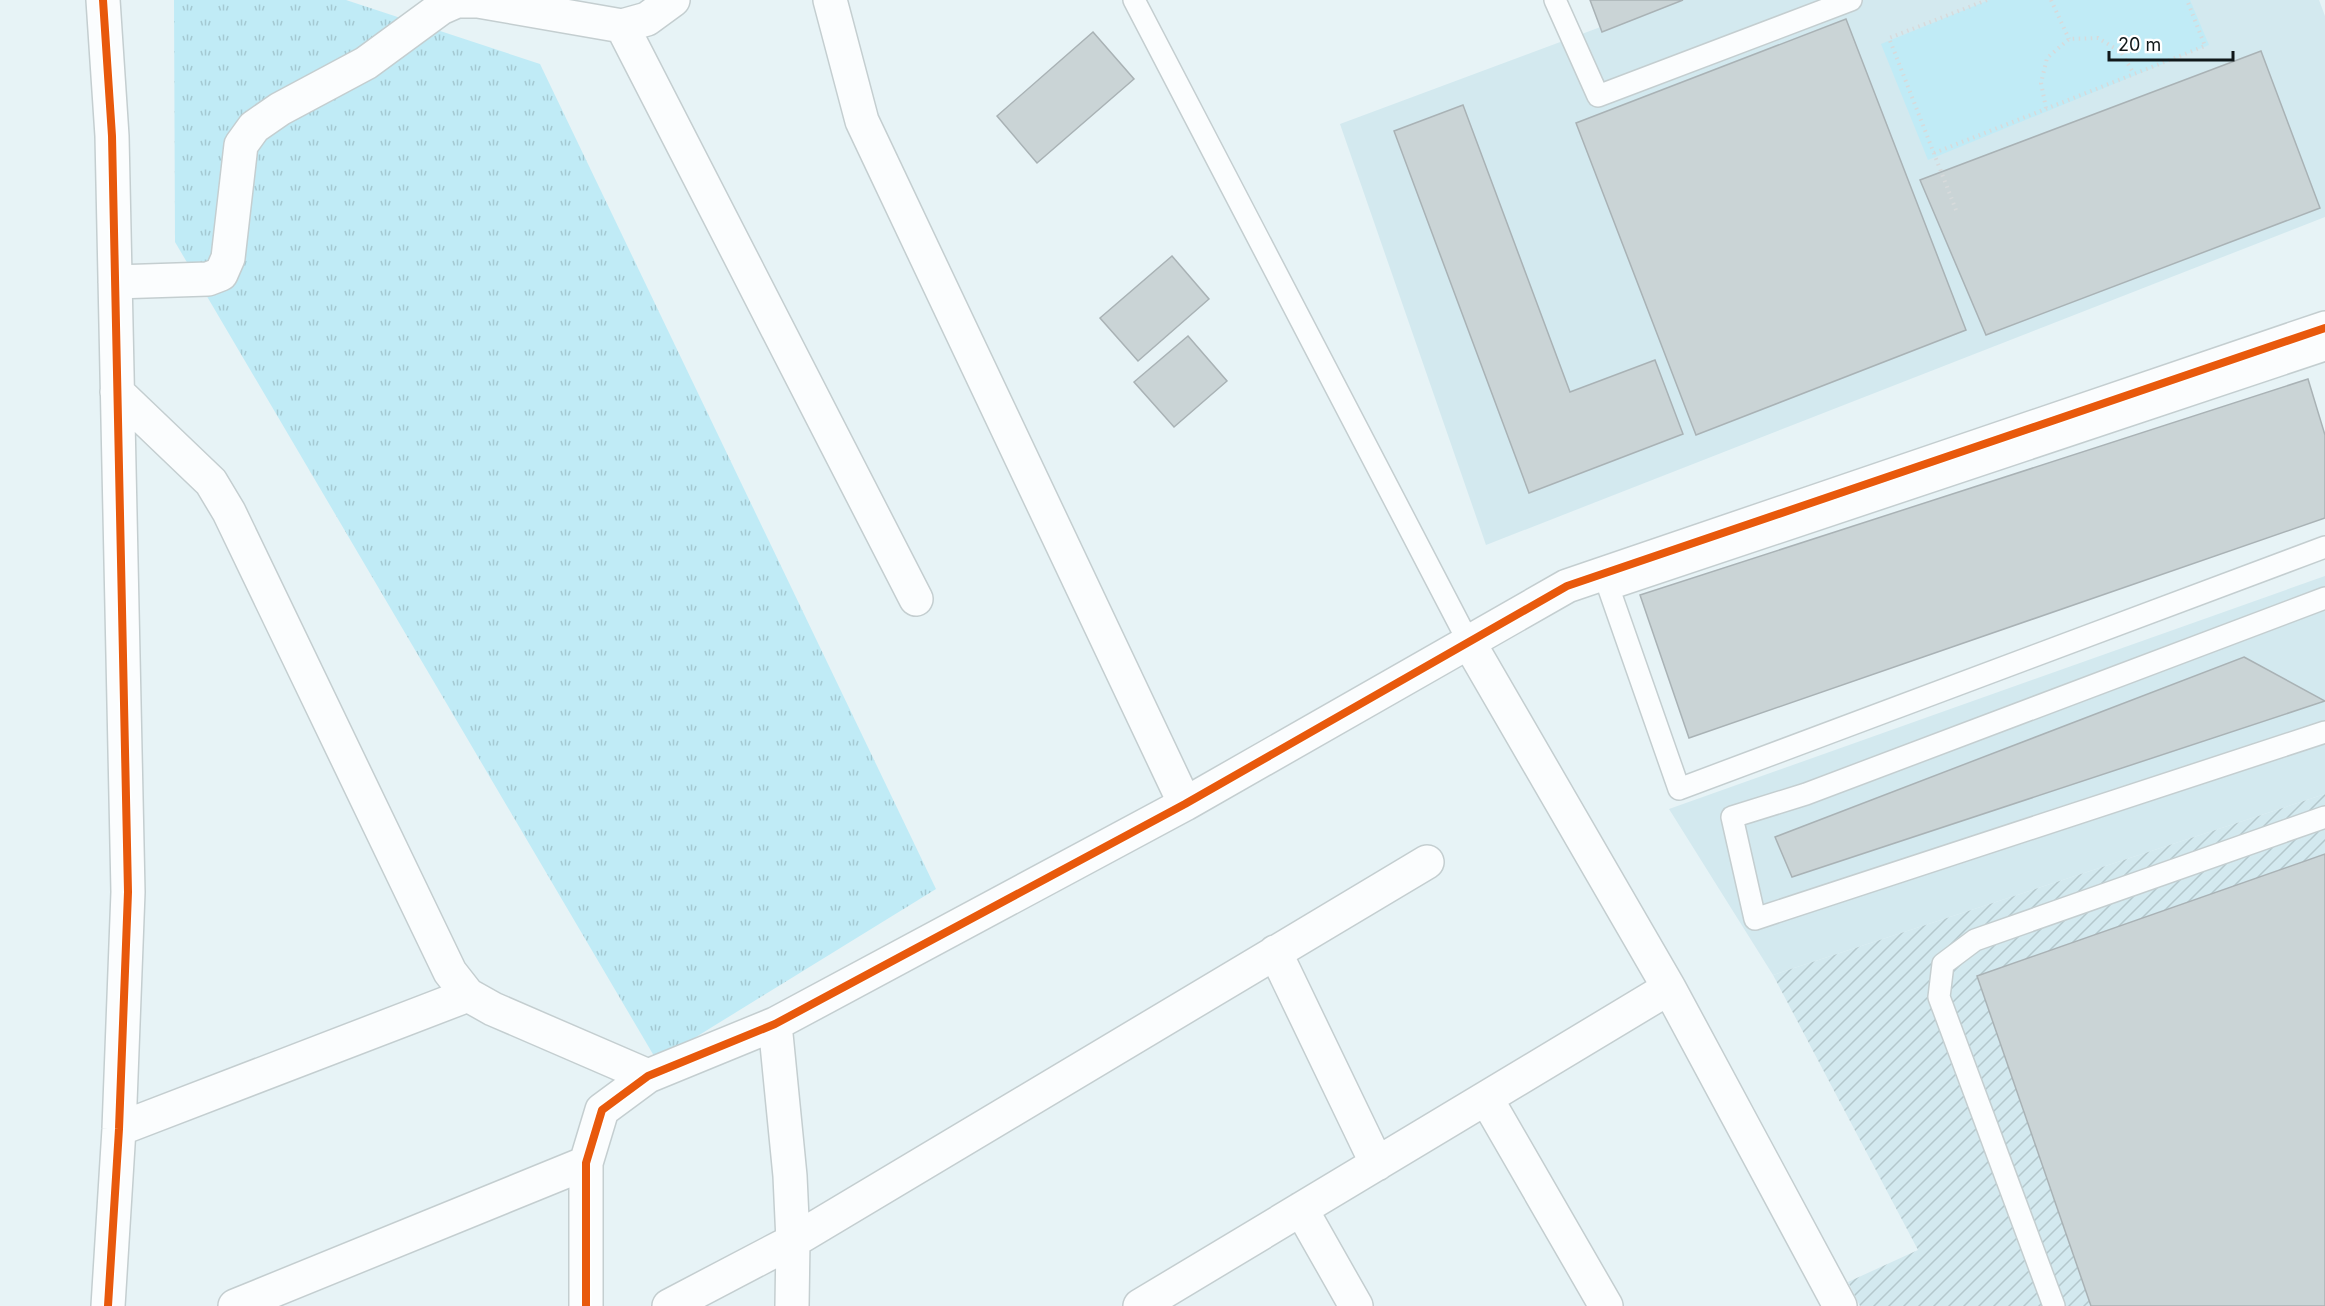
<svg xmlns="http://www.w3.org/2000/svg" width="2325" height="1306" viewBox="0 0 2325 1306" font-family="Inter,sans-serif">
<defs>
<pattern id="industrial-furrows" width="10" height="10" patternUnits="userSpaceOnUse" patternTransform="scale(1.5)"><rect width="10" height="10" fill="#d3e9ef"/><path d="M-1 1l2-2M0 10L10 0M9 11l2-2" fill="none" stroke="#b4c7cc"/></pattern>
<pattern id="grass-tufts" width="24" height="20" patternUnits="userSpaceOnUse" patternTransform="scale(1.5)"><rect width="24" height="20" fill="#c0ebf6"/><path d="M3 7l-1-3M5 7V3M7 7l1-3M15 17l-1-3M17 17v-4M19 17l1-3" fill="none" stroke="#a4c9d2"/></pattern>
</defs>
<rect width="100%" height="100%" fill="#e7f3f6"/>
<path fill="#d3e9ef" d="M1673,0H2319L2325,16V217L1486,545L1340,124Z
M2325,576V794L1773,975L1669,809Z"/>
<path fill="url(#industrial-furrows)" d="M2325,794V1306H1860L1848,1282L1918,1250L1773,975Z"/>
<path fill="url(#grass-tufts)" d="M174,0H346L540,64L936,889L657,1061L175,242Z"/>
<path fill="#c0ebf6" d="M1989,0H2190L2209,45L1928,160L1881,44Z"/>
<path fill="#cad4d6" stroke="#a9b2b5" stroke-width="1.5" d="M1590,0H1683L1602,32Z
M1846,19L1966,330L1696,435L1576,123Z
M1093,32L1134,79L1037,163L997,116Z
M2261,51L2320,208L1986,335L1920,180Z
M1463,105L1570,392L1655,360L1683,434L1529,493L1394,131Z
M1172,256L1209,299L1138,361L1100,318Z
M1188,336L1227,381L1174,427L1134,382Z
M2308,379L2325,435V518L1689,738L1640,595Z
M2244,657L2325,701L1792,877L1775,837Z
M2325,854V1306H2091L1977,976Z"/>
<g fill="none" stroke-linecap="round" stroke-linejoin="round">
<defs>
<path id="lane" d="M1134,0L1468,641
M1555,0L1598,96L1851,0
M2325,350L1609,589L1679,789L2325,547
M2325,598L1806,794L1732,817L1755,919L2325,732
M2054,1306L1939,997L1943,964L1975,940L2325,817"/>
<path id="street" d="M103,0L112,136L128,892L119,1129L108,1306
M830,0L862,121L1185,804
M622,26L916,599
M115,282L208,279L221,274L228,258L241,145L254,127L280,109L366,63L441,8L457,1H478L622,26L647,19L673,0
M117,392L211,482L229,512L450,972L468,995L493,1009L648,1076
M1275,952L1377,1164
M1669,988L1840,1306
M775,1024L790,1176L793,1241L1427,862
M1486,1098L1606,1306
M119,1129L468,995
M1301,1209L1356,1306
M235,1306L586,1163
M586,1306V1163L602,1110L648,1076L775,1024L1185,804L1567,586L2325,328
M669,1306L793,1241L792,1306
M1140,1306L1669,988L1468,641"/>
</defs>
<use href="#lane" stroke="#c4ced0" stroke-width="24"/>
<use href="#street" stroke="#c4ced0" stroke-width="36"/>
<path stroke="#d7dadb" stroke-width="4" stroke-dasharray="1.5 4.5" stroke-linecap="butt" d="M2051,0L2069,39
M2046,108L2041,83L2047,58L2069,39L2098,38L2121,52L2134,74
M1934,153L2205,46L2187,0
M1956,210L1889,38L1987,0"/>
<use href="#lane" stroke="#fbfdfe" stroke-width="21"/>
<use href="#street" stroke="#fbfdfe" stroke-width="33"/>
<defs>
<path id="cycleway" d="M103,0L112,136L128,892L119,1129L108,1306
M586,1306V1163L602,1110L648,1076L775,1024L1185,804L1567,586L2325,328"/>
</defs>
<use href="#cycleway" stroke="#fff" stroke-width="11"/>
<use href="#cycleway" stroke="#e8590c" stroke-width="8"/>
</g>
<path d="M2109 51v9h124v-9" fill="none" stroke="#10181a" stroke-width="3"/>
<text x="2118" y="51" font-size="18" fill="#10181a" stroke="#ffffff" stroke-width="4.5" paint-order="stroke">20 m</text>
</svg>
